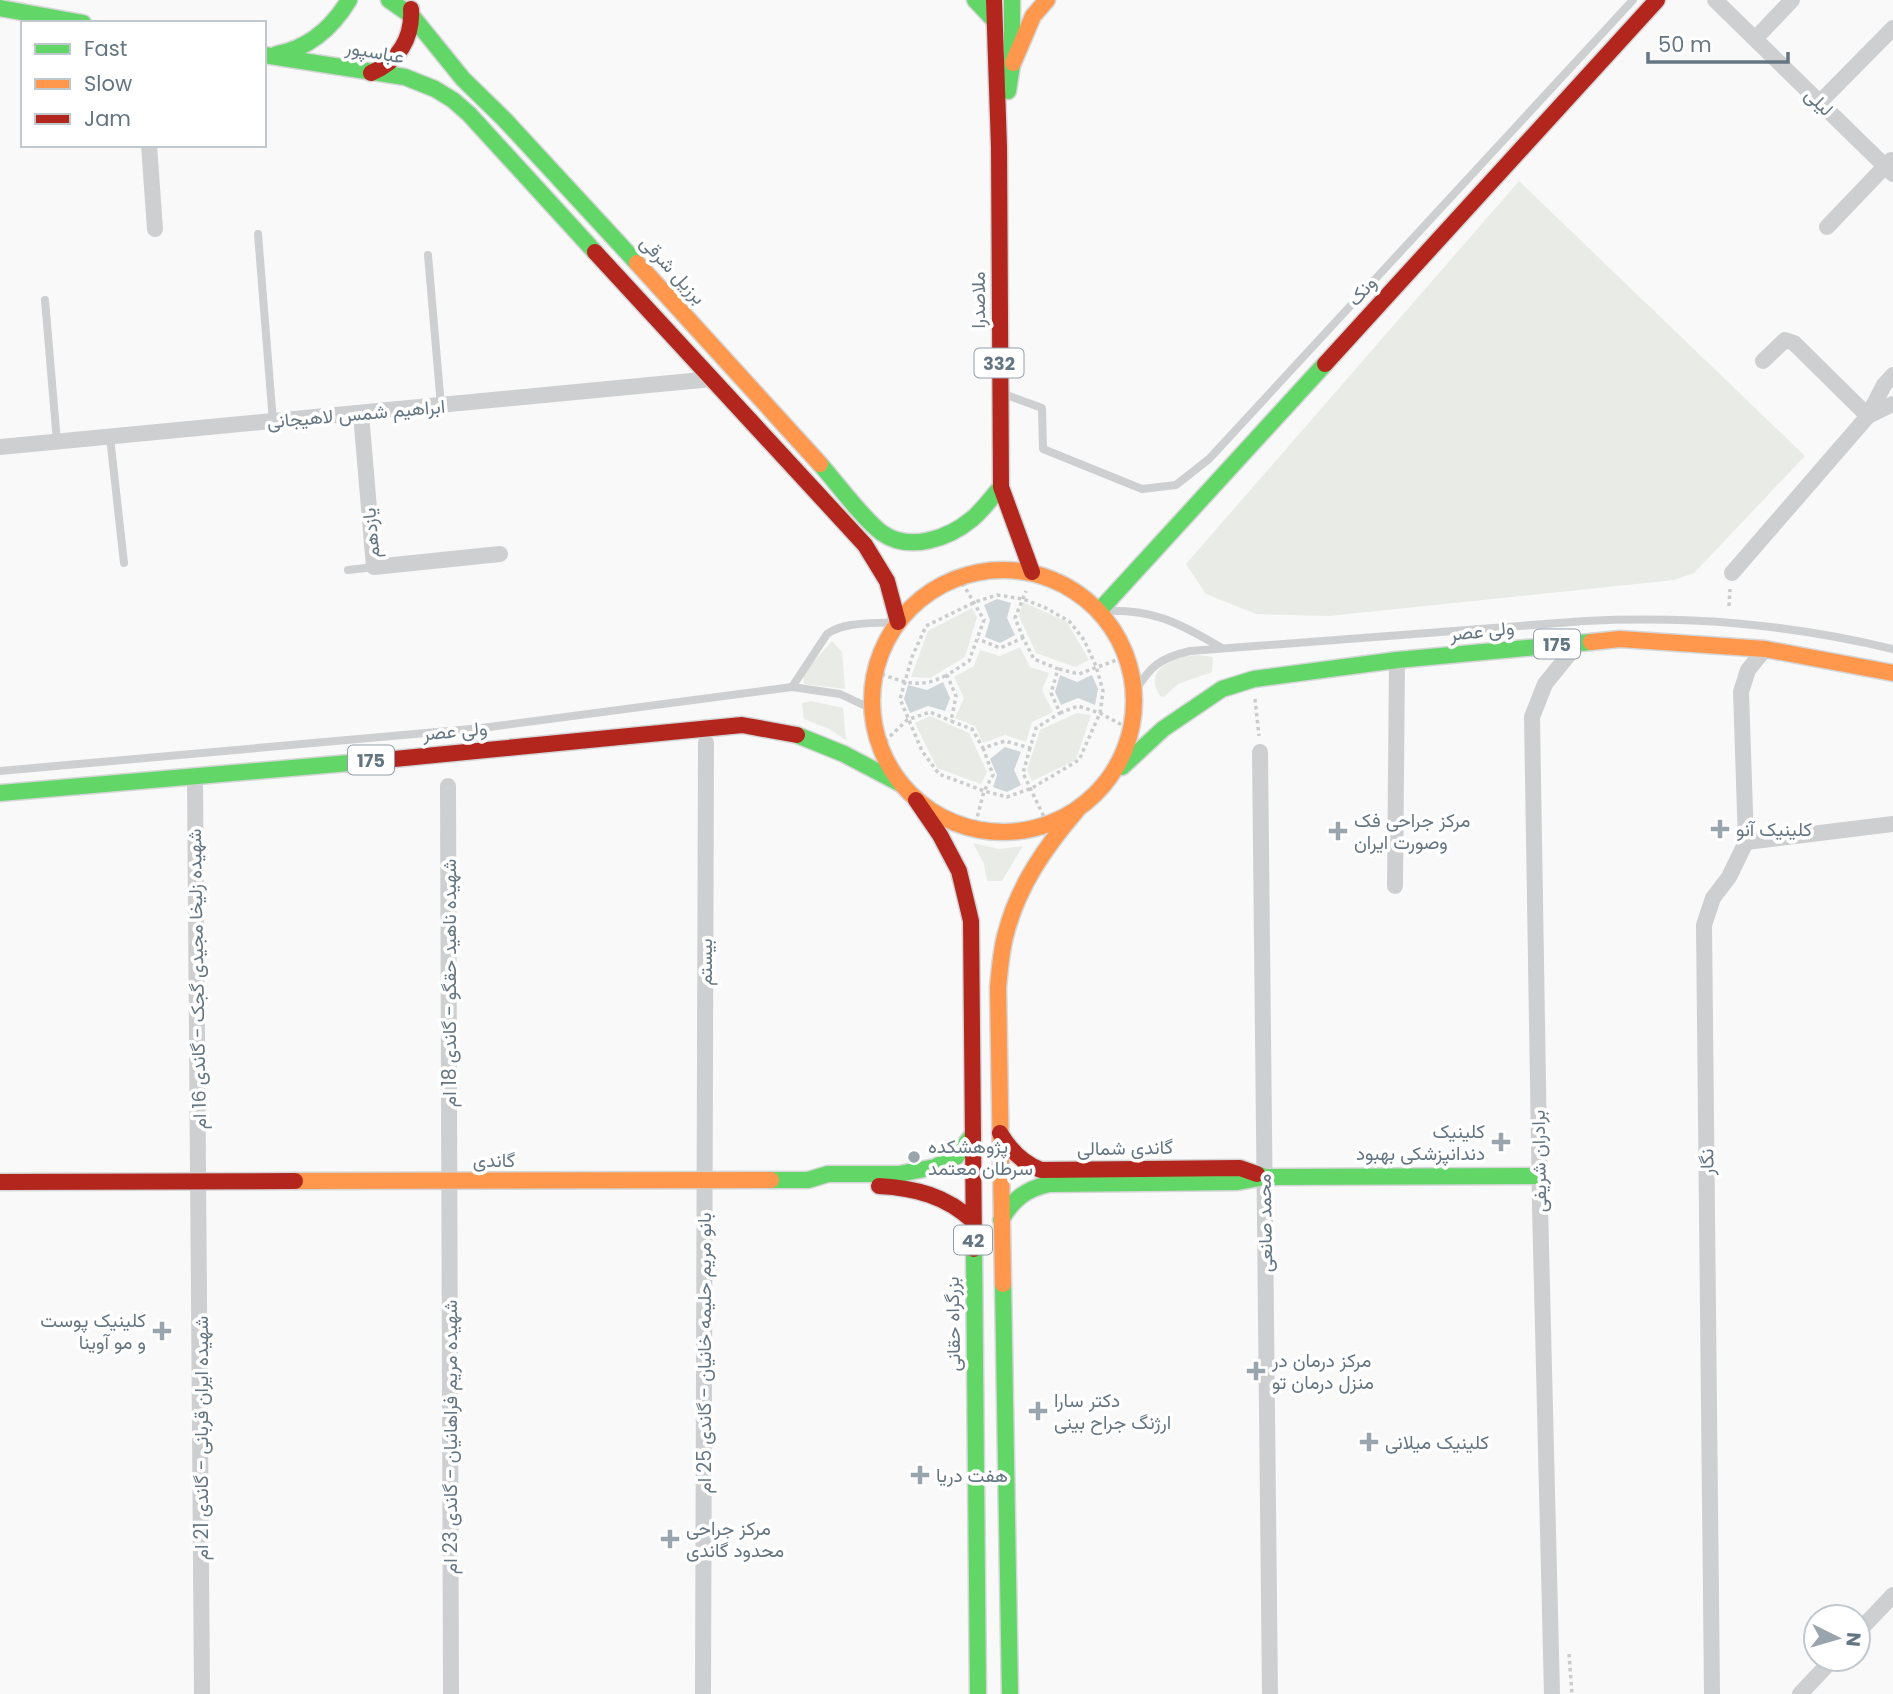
<svg xmlns="http://www.w3.org/2000/svg" width="1893" height="1694" viewBox="0 0 1893 1694" font-family="Poppins,Vazirmatn,sans-serif">
<rect width="100%" height="100%" fill="#f9f9f9"/>
<path fill="#e8ebe6" d="M1519,181L1805,456L1694,573L1674,580L1329,616L1256,614L1206,594L1186,564Z
M1023,602L1067,622L1089,660L1075,667L1036,653L1019,616Z
M972,608L977,617L965,657L930,678L911,677L928,631Z
M832,641L842,652L845,689L804,684L803,673Z
M1020,647L1030,667L1049,673L1042,690L1053,712L1032,722L1026,742L1005,735L983,743L975,726L955,718L964,698L954,677L974,666L980,650L1000,656Z
M1198,655L1213,657L1212,672L1178,684L1164,697L1160,696C1142,669 1175,656 1198,655Z
M811,701L843,708L846,740L829,729L804,719L802,703Z
M1077,713L1091,715L1076,760L1032,781L1027,770L1040,730Z
M930,716L969,733L987,772L981,784L937,768L915,723Z
M973,843L999,849L1023,846L1002,881H987L984,864Z"/>
<path fill="#ced6d9" d="M997,599L1011,603L1007,618L1015,635L1000,643L985,637L990,620L984,605Z
M1060,675L1077,682L1092,675L1098,689L1095,705L1078,698L1061,705L1055,692Z
M943,682L950,698L945,711L928,706L910,713L904,699L908,685L927,690Z
M1005,747L1021,752L1014,770L1021,785L1007,792L993,787L997,775L990,759Z"/>
<g fill="none" stroke-linecap="round" stroke-linejoin="round">
<defs>
<path id="fast" d="M389,0L412,16L463,79L504,119L637,263
M975,0L993,19
M0,8L83,23
M277,54C310,48 332,28 349,0
M264,55L405,77L435,89L453,100L469,114L595,252
M1008,91L1012,65V0
M820,464C836,482 863,519 882,533C909,552 948,539 972,519C983,510 991,498 1001,487
M1099,611L1325,364
M797,735L844,754L901,784
M1122,767L1163,729L1222,689L1254,679L1397,660L1591,642
M0,793L384,760
M1265,1177L1540,1176
M771,1180H808L828,1174H899L935,1167L956,1157L973,1134
M1001,1220C1013,1199 1026,1189 1049,1184L1238,1182L1265,1177L1257,1174
M974,1249L978,1694
M1003,1284L1010,1694"/>
<path id="slow" d="M1013,63L1033,16L1047,0
M637,263L820,464
M872 701a131 131 0 1 1 262 0a131 131 0 1 1-262 0Z
M1591,642L1620,639L1765,649L1893,673
M295,1181L771,1180
M1003,1284L998,987C1000,969 1001,950 1006,933C1018,886 1046,846 1077,810"/>
<path id="jam" d="M994,0L999,147L1001,487L1032,572
M371,73C398,62 413,38 411,9
M595,252L865,545L887,581L898,622
M1325,364L1657,0
M384,760L742,725L797,735
M916,800L940,835L959,871L971,921L974,1249
M1000,1133C1010,1150 1022,1163 1041,1170L1240,1168L1257,1174
M0,1182L295,1181
M879,1186C916,1188 946,1196 973,1221"/>
</defs>
<use href="#fast" stroke="#d5d6d7" stroke-width="19"/>
<use href="#slow" stroke="#d5d6d7" stroke-width="19"/>
<use href="#jam" stroke="#d5d6d7" stroke-width="19"/>
<path stroke="#cbcccd" stroke-width="3.5" stroke-dasharray="3.5 3.5" stroke-linecap="butt" d="M959,577L984,620L969,661L947,675L956,696L951,721L972,729L983,748L1005,741L1030,748L1036,728L1060,713L1051,693L1058,669L1034,659L1023,638L1000,648L978,639
M997,595L1023,599L1044,607L1070,622L1084,640L1096,666L1103,691L1100,713L1079,760L1032,788L1007,797L984,791L939,774L922,751L900,699L912,657L926,626L975,602Z
M1729,606L1730,589
M1023,638L1015,618L1026,591
M1059,669L1079,674L1127,656
M875,672C905,682 918,690 947,675
M1255,699L1259,736
M1060,713L1078,706L1100,713L1131,730
M880,746L907,720L930,712L951,721
M1030,748L1023,773L1044,817
M974,830L984,791L993,775L983,748
M1569,1654L1572,1694"/>
<path stroke="#cecfd0" stroke-width="8" d="M258,234L273,422
M428,255L441,406
M45,300L57,442
M1004,394L1042,408L1043,449L1142,489L1176,485L1209,459L1633,0
M110,437L124,563
M348,570L374,567
M1104,611C1155,609 1178,623 1222,648
M792,687L827,634C845,621 874,624 895,622
M1134,693C1150,666 1160,658 1190,651L1585,621C1693,616 1788,624 1893,649
M0,771L482,728L792,687L840,694L872,709"/>
<path stroke="#cecfd0" stroke-width="16" d="M1715,0L1893,174
M1755,39L1792,0
M1820,102L1893,28
M149,145L155,229
M1827,227L1891,160
M1763,361L1785,340L1794,343L1868,416
M361,414L374,567L500,554
M1868,416L1893,404
M0,447L712,379
M1732,573L1868,416L1884,385L1893,375
M1260,752L1270,1694
M195,777L202,1694
M448,786L451,1694
M1746,842L1893,824
M1395,886L1397,660
M1858,1632L1893,1595
M703,1694L706,743
M1552,1694L1540,1206L1532,717L1545,684L1579,642
M1712,1694L1704,925L1713,898L1729,877L1746,842L1741,692L1748,670L1765,649
M1800,1694L1833,1659"/>
<use href="#fast" stroke="#63d668" stroke-width="16"/>
<use href="#slow" stroke="#ff974d" stroke-width="16"/>
<use href="#jam" stroke="#b3261e" stroke-width="16"/>
</g>
<g fill="#99a4ac" stroke="#fff" stroke-width="2.5">
<path d="M1716.5 818.5h7v7h7v7h-7v7h-7v-7h-7v-7h7z"/>
<path d="M1334.5 820.5h7v7h7v7h-7v7h-7v-7h-7v-7h7z"/>
<path d="M1497.5 1131.5h7v7h7v7h-7v7h-7v-7h-7v-7h7z"/>
<circle cx="914" cy="1157" r="7"/>
<path d="M158.5 1320.5h7v7h7v7h-7v7h-7v-7h-7v-7h7z"/>
<path d="M1252.5 1360.5h7v7h7v7h-7v7h-7v-7h-7v-7h7z"/>
<path d="M1034.5 1400.5h7v7h7v7h-7v7h-7v-7h-7v-7h7z"/>
<path d="M1365.5 1431.5h7v7h7v7h-7v7h-7v-7h-7v-7h7z"/>
<path d="M916.5 1464.5h7v7h7v7h-7v7h-7v-7h-7v-7h7z"/>
<path d="M666.5 1528.5h7v7h7v7h-7v7h-7v-7h-7v-7h7z"/>
</g>
<g text-anchor="middle" dominant-baseline="central" stroke-width="7" stroke-linejoin="round" paint-order="stroke">
<g fill="#fff" stroke="#939fa8" stroke-width="2">
<rect x="974.5" y="348.5" width="49" height="29" rx="5"/>
<rect x="1534" y="629.5" width="46" height="29" rx="5"/>
<rect x="348" y="745.5" width="46" height="29" rx="5"/>
<rect x="954" y="1225.5" width="38" height="29" rx="5"/>
</g>
<g font-size="18" font-weight="bold" fill="#657683">
<text x="999" y="363">332</text>
<text x="1557" y="644">175</text>
<text x="371" y="760">175</text>
<text x="973" y="1240">42</text>
</g>
<g font-size="19" fill="#657683" stroke="#fff">
<text transform="translate(375 52) rotate(10)">عباسپور</text>
<text transform="translate(1819 102) rotate(44)">لیلی</text>
<text transform="translate(673 270) rotate(47)">برزیل شرقی</text>
<text transform="translate(1362 291) rotate(-48)">ونک</text>
<text transform="translate(978 300) rotate(-90)">ملاصدرا</text>
<text transform="translate(356 414) rotate(-5)">ابراهیم شمس لاهیجانی</text>
<text transform="translate(371 533) rotate(-95)">یازدهم</text>
<text transform="translate(1482 631) rotate(-6)">ولی عصر</text>
<text transform="translate(455 731) rotate(-5)">ولی عصر</text>
<text transform="translate(705 962) rotate(-90)">بیستم</text>
<text transform="translate(197 979) rotate(-91)">شهیده زلیخا مجیدی گجک - گاندی 16 ام</text>
<text transform="translate(449 983) rotate(-90)">شهیده ناهید حقگو - گاندی 18 ام</text>
<text transform="translate(1125 1148) rotate(-1)">گاندی شمالی</text>
<text x="494" y="1160">گاندی</text>
<text transform="translate(1539 1161) rotate(-91)">برادران شریفی</text>
<text transform="translate(1707 1162) rotate(-91)">نگار</text>
<text transform="translate(1265 1223) rotate(-91)">محمد صانعی</text>
<text transform="translate(953 1324) rotate(-91)">بزرگراه حقانی</text>
<text transform="translate(704 1353) rotate(-90)">بانو مریم حلیمه خانیان - گاندی 25 ام</text>
<text transform="translate(450 1437) rotate(-90)">شهیده مریم فراهانیان - گاندی 23 ام</text>
<text transform="translate(201 1438) rotate(-90)">شهیده ایران قربانی - گاندی 21 ام</text>
</g>
<g font-size="19" fill="#657683" stroke="#fff" text-anchor="start">
<text x="1354" y="820">مرکز جراحی فک<tspan x="1354" dy="22">وصورت ایران</tspan></text>
<text x="1736" y="829">کلینیک آنو</text>
<text x="1485" y="1131" text-anchor="end">کلینیک<tspan x="1485" dy="22">دندانپزشکی بهبود</tspan></text>
<text x="928" y="1146">پژوهشکده<tspan x="928" dy="22">سرطان معتمد</tspan></text>
<text x="146" y="1320" text-anchor="end">کلینیک پوست<tspan x="146" dy="22">و مو آوینا</tspan></text>
<text x="1272" y="1360">مرکز درمان در<tspan x="1272" dy="22">منزل درمان تو</tspan></text>
<text x="1054" y="1400">دکتر سارا<tspan x="1054" dy="22">ارژنگ جراح بینی</tspan></text>
<text x="1385" y="1442">کلینیک میلانی</text>
<text x="936" y="1475">هفت دریا</text>
<text x="686" y="1528">مرکز جراحی<tspan x="686" dy="22">محدود گاندی</tspan></text>
</g>
</g>
<rect x="21" y="21" width="245" height="126" fill="#ffffff" stroke="#c1c8cd" stroke-width="2"/>
<rect x="35" y="44" width="35" height="10" fill="#63d668" stroke="#c1c8cd" stroke-width="2"/>
<text x="84" y="56" font-size="21" fill="#657683">Fast</text>
<rect x="35" y="79" width="35" height="10" fill="#ff974d" stroke="#c1c8cd" stroke-width="2"/>
<text x="84" y="91" font-size="21" fill="#657683">Slow</text>
<rect x="35" y="114" width="35" height="10" fill="#b3261e" stroke="#c1c8cd" stroke-width="2"/>
<text x="84" y="126" font-size="21" fill="#657683">Jam</text>
<g transform="translate(1837 1638) rotate(95)"><circle r="33" fill="#ffffff" stroke="#c1c8cd" stroke-width="2"/>
<path d="M0-5L12 26L0 18L-12 26Z" fill="#99a4ac"/>
<text y="-10" font-size="19" font-weight="bold" text-anchor="middle" fill="#657683">N</text>
</g>
<path d="M1648 52v10h140v-10" fill="none" stroke="#657683" stroke-width="3.5"/>
<text x="1658" y="52" font-size="21" fill="#657683" stroke="#ffffff" stroke-width="5" paint-order="stroke">50 m</text>
</svg>
